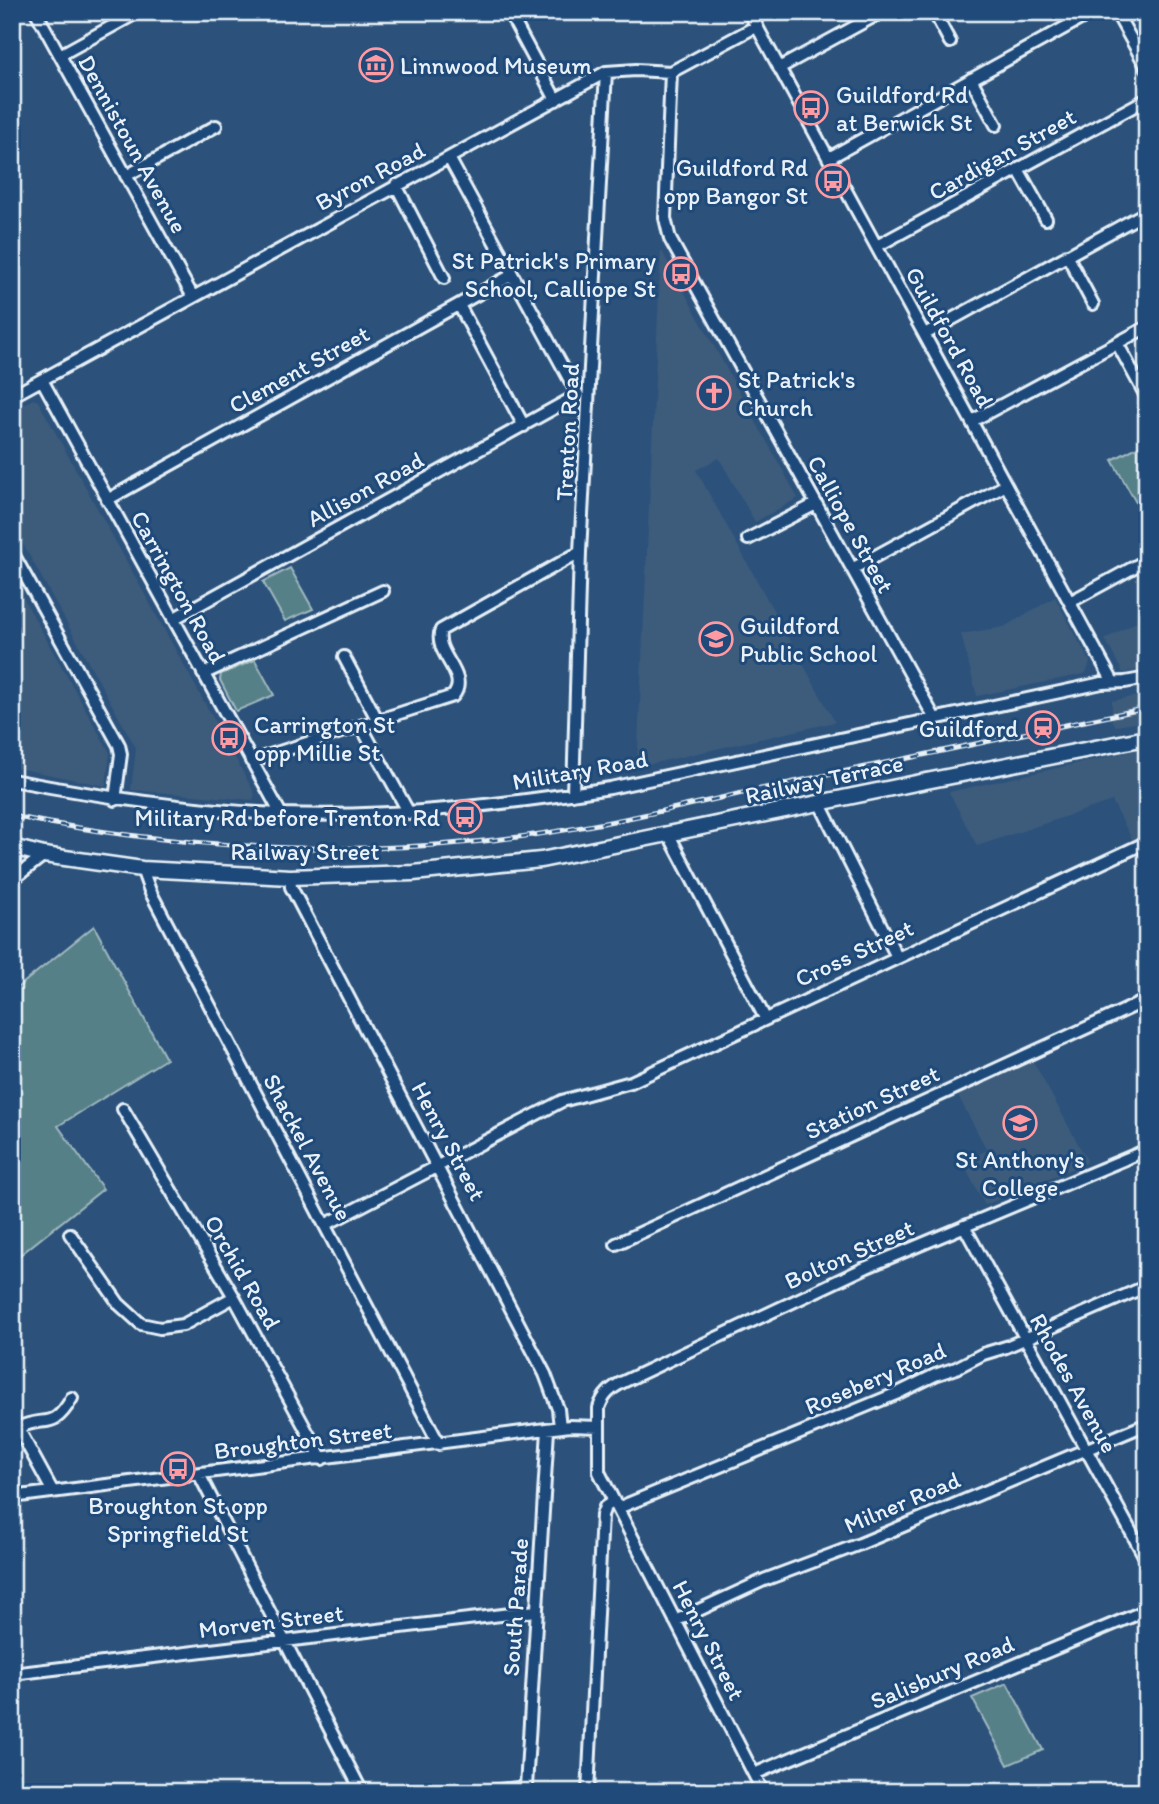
<svg xmlns="http://www.w3.org/2000/svg" width="1159" height="1804" viewBox="0 0 1159 1804" font-family="Itim,sans-serif">
<rect width="100%" height="100%" fill="#2c527b"/>
<filter id="ink" filterUnits="userSpaceOnUse"><feTurbulence type="fractalNoise" baseFrequency=".0143" numOctaves="2"/><feDisplacementMap in="SourceGraphic" scale="14" xChannelSelector="R" yChannelSelector="G"/><feConvolveMatrix kernelMatrix="1 2 1 2 8 2 1 2 1" color-interpolation-filters="sRGB"/></filter>
<g filter="url(#ink)">
<path fill="#3c5b7c" d="M661,250L798,498L755,522L719,458L696,470L835,722L637,767Z
M33,399L38,401L255,794L253,800L131,790L136,748L12,524V411Z
M12,578L110,753L106,786L12,767Z
M1055,597L1090,662L1087,671L1084,674L977,696L961,634L1004,627Z
M1144,618L1147,619V668L1123,673L1105,639Z
M1147,694V721L1116,726L1112,721V701Z
M1147,748V868L1112,801L977,846L949,792Z
M1033,1061L1087,1160L1086,1163L985,1205L962,1162L987,1150L958,1096Z"/>
<path fill="#578087" stroke="#a0b8c0" stroke-width="2" d="M1147,442V522L1112,460Z
M290,568L313,609L285,621L263,582Z
M255,660L274,695L236,711L220,680L221,674Z
M94,926L166,1059L58,1126L103,1189L20,1255L12,1245V992Z
M1007,1683L1043,1750L1008,1765L972,1698Z"/>
<g fill="none" stroke-linecap="round" stroke-linejoin="round">
<defs>
<path id="minor" d="M36,12L193,297
M509,12L556,100
M749,12L1113,682
M934,12L950,42
M1116,12L1147,68
M60,55L138,12
M779,68L882,12
M671,72L665,218L670,239L935,719
M971,79L996,125
M449,158L578,395
M829,158L1093,12
M1018,169L1046,219
M126,176L216,126
M396,185L444,278
M877,246L1147,99
M1067,255L1093,304
M459,305L524,426
M925,334L1147,212
M1117,343L1147,398
M42,380L281,814
M12,396L606,72L636,70L671,72L757,26
M972,421L1147,327
M107,500L512,275
M748,539L816,504
M12,552L119,745L121,754L115,800
M852,569L1006,485
M1070,602L1147,560
M173,619L578,395
M344,657L378,721
M203,674L383,591
M361,726L409,813
M251,761L453,696C471,675 432,653 441,630L580,552
M12,780C101,797 191,811 282,814C393,818 501,805 610,788L1102,683L1125,682L1147,678
M573,794L580,552L606,72
M819,802L897,957
M669,835L765,1018
M142,869L150,891L439,1444
M290,877L291,887L545,1374L558,1409L560,1427
M12,880L44,855
M123,1109L234,1297L322,1459
M325,1225L562,1101L631,1082L1147,842
M964,1226L1147,1561
M70,1234L119,1304L141,1324L160,1328L183,1325L234,1297
M616,1244L1147,1000
M12,1417L53,1492
M18,1428C45,1414 52,1433 72,1398
M199,1474L362,1792
M12,1497L570,1426L599,1427
M618,1508L898,1393L935,1375L956,1368L983,1354L1006,1347L1147,1286
M675,1621L764,1580L860,1544L1147,1424
M12,1674L535,1611
M754,1774L1147,1610
M482,1792L526,1787L548,1430
M588,1792L602,1515L605,1507L614,1501
M763,1792L599,1472V1408C603,1395 611,1388 623,1382L867,1267L1147,1150"/>
<path id="major" d="M12,847L44,855L142,869L290,877L413,873L541,860L916,783L1141,739"/>
</defs>
<use href="#minor" stroke="#e8f1f8" stroke-width="16"/>
<use href="#major" stroke="#e8f1f8" stroke-width="19"/>
<use href="#minor" stroke="#1f4a7a" stroke-width="10"/>
<use href="#major" stroke="#1f4a7a" stroke-width="14"/>
<defs>
<path id="rail" d="M12,816C169,847 324,857 484,841C576,832 666,810 756,790C887,763 1017,735 1147,708"/>
</defs>
<use href="#rail" stroke="#e8f1f8" stroke-width="5"/>
<use href="#rail" stroke="#1f4a7a" stroke-width="2.5" stroke-dasharray="8" stroke-linecap="butt"/>
</g>
</g>
<defs>
<symbol id="museum-ring" viewBox="-11 -11 22 22"><circle r="9.5" fill="#1f4a7a" stroke="#ff9aa2" stroke-width="1.5"/><path d="M0-6L6-3V-2H-6V-3ZM-5-1h2V3h-2ZM-1-1h2V3h-2ZM3-1h2V3H3ZM-6 4H6V6H-6Z" fill="#ff9aa2"/></symbol>
<symbol id="bus-ring" viewBox="-11 -11 22 22"><circle r="9.5" fill="#1f4a7a" stroke="#ff9aa2" stroke-width="1.5"/><path d="M-5-6H5V4H4V6H2V4H-2V6H-4V4H-5ZM-3.5-4V0h7V-4ZM-3.5 1.2v1.5H-2V1.2ZM2 1.2v1.5H3.5V1.2Z" fill="#ff9aa2"/></symbol>
<symbol id="church-ring" viewBox="-11 -11 22 22"><circle r="9.5" fill="#1f4a7a" stroke="#ff9aa2" stroke-width="1.5"/><path d="M-1.2-6h2.4v3.5h3.3v2.4h-3.3V6h-2.4V-.1h-3.3v-2.4h3.3Z" fill="#ff9aa2"/></symbol>
<symbol id="school-ring" viewBox="-11 -11 22 22"><circle r="9.5" fill="#1f4a7a" stroke="#ff9aa2" stroke-width="1.5"/><path d="M0-5L7-2L0 1L-7-2ZM-4 1L0 2.5L4 1V4Q0 6-4 4Z" fill="#ff9aa2"/></symbol>
<symbol id="station-ring" viewBox="-11 -11 22 22"><circle r="9.5" fill="#1f4a7a" stroke="#ff9aa2" stroke-width="1.5"/><path d="M-3-6H3Q5-6 5-4V2Q5 4 3 4L4.5 6H3L1.5 4h-3L-3 6H-4.5L-3 4Q-5 4-5 2V-4Q-5-6-3-6ZM-3.5-4v3h7v-3ZM-3.5 1v1.5H-2V1ZM2 1v1.5H3.5V1Z" fill="#ff9aa2"/></symbol>
</defs>
<g fill-rule="evenodd">
<use href="#museum-ring" x="357" y="46" width="38" height="38"/>
<use href="#bus-ring" x="792" y="89" width="38" height="38"/>
<use href="#bus-ring" x="814" y="162" width="38" height="38"/>
<use href="#bus-ring" x="662" y="255" width="38" height="38"/>
<use href="#church-ring" x="695" y="374" width="38" height="38"/>
<use href="#school-ring" x="697" y="620" width="38" height="38"/>
<use href="#station-ring" x="1024" y="709" width="38" height="38"/>
<use href="#bus-ring" x="210" y="719" width="38" height="38"/>
<use href="#bus-ring" x="446" y="798" width="38" height="38"/>
<use href="#school-ring" x="1001" y="1104" width="38" height="38"/>
<use href="#bus-ring" x="159" y="1450" width="38" height="38"/>
</g>
<g text-anchor="middle" dominant-baseline="central" stroke-width="6" stroke-linejoin="round" paint-order="stroke">
<g font-size="24" fill="#e8f1f8" stroke="#1f4a7a" text-anchor="start">
<text x="400" y="65">Linnwood Museum</text>
<text x="836" y="94">Guildford Rd<tspan x="836" dy="28">at Berwick St</tspan></text>
<text x="808" y="167" text-anchor="end">Guildford Rd<tspan x="808" dy="28">opp Bangor St</tspan></text>
<text x="656" y="260" text-anchor="end">St Patrick's Primary<tspan x="656" dy="28">School, Calliope St</tspan></text>
<text x="738" y="379">St Patrick's<tspan x="738" dy="28">Church</tspan></text>
<text x="740" y="625">Guildford<tspan x="740" dy="28">Public School</tspan></text>
<text x="254" y="724">Carrington St<tspan x="254" dy="28">opp Millie St</tspan></text>
<text x="1018" y="728" text-anchor="end">Guildford</text>
<text x="440" y="817" text-anchor="end">Military Rd before Trenton Rd</text>
<text x="1020" y="1159" text-anchor="middle">St Anthony's<tspan x="1020" dy="28">College</tspan></text>
<text x="178" y="1505" text-anchor="middle">Broughton St opp<tspan x="178" dy="28">Springfield St</tspan></text>
</g>
<g font-size="24" fill="#e8f1f8" stroke="#1f4a7a">
<text transform="translate(133 144) rotate(61)">Dennistoun Avenue</text>
<text transform="translate(1002 154) rotate(-29)">Cardigan Street</text>
<text transform="translate(370 176) rotate(-28)">Byron Road</text>
<text transform="translate(950 337) rotate(61)">Guildford Road</text>
<text transform="translate(299 369) rotate(-29)">Clement Street</text>
<text transform="translate(567 432) rotate(-87)">Trenton Road</text>
<text transform="translate(365 489) rotate(-29)">Allison Road</text>
<text transform="translate(851 524) rotate(61)">Calliope Street</text>
<text transform="translate(179 587) rotate(61)">Carrington Road</text>
<text transform="translate(580 770) rotate(-10)">Military Road</text>
<text transform="translate(824 779) rotate(-12)">Railway Terrace</text>
<text x="305" y="851">Railway Street</text>
<text transform="translate(854 953) rotate(-25)">Cross Street</text>
<text transform="translate(872 1102) rotate(-25)">Station Street</text>
<text transform="translate(449 1141) rotate(62)">Henry Street</text>
<text transform="translate(308 1147) rotate(62)">Shackel Avenue</text>
<text transform="translate(849 1254) rotate(-24)">Bolton Street</text>
<text transform="translate(243 1272) rotate(60)">Orchid Road</text>
<text transform="translate(875 1378) rotate(-23)">Rosebery Road</text>
<text transform="translate(1074 1383) rotate(61)">Rhodes Avenue</text>
<text transform="translate(303 1440) rotate(-7)">Broughton Street</text>
<text transform="translate(902 1502) rotate(-23)">Milner Road</text>
<text transform="translate(515 1607) rotate(-86)">South Parade</text>
<text transform="translate(271 1621) rotate(-7)">Morven Street</text>
<text transform="translate(709 1640) rotate(63)">Henry Street</text>
<text transform="translate(942 1672) rotate(-23)">Salisbury Road</text>
</g>
</g>
<rect width="1159" height="1804" fill="none" stroke="#1f4a7a" stroke-width="42"/>
<rect x="21" y="21" width="1117" height="1762" fill="none" stroke="#e8f1f8" stroke-width="2.5" filter="url(#ink)"/>
</svg>
